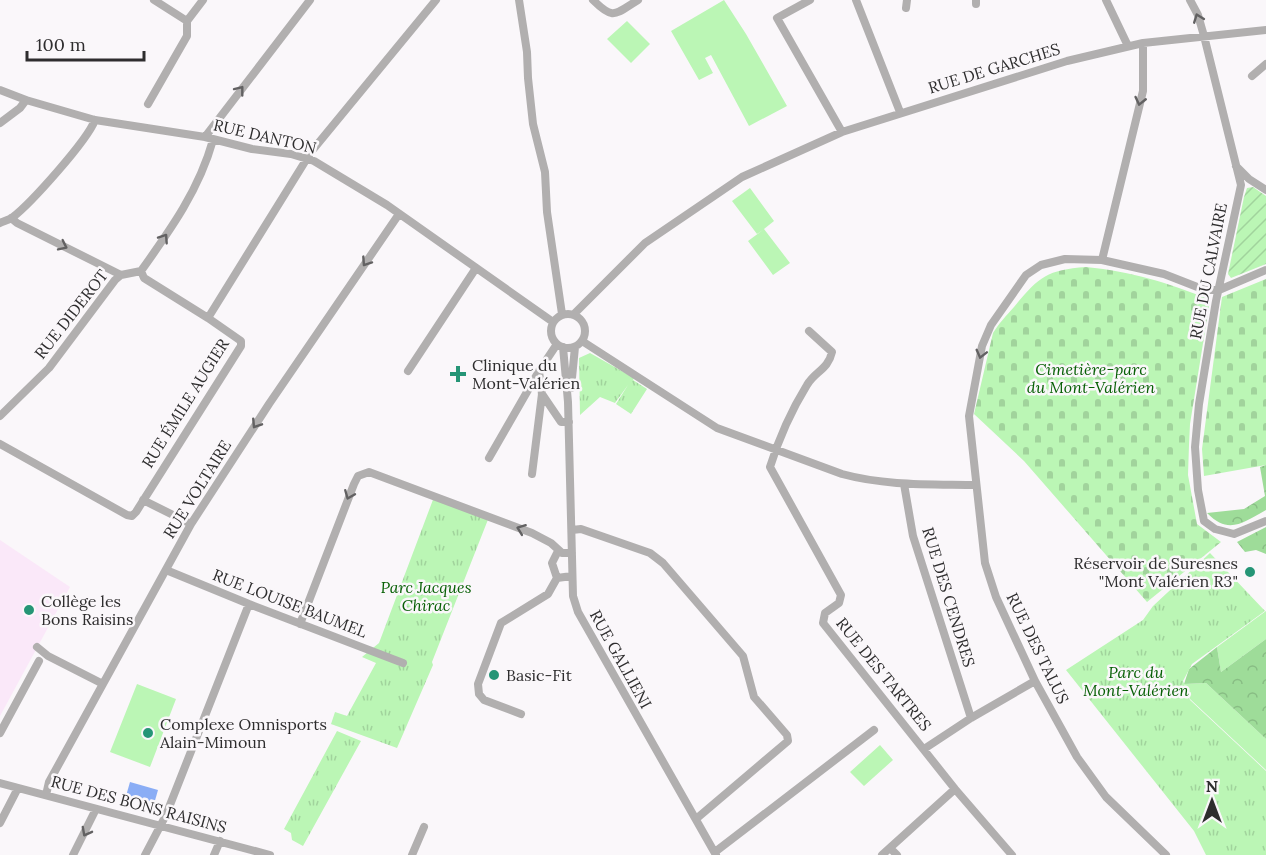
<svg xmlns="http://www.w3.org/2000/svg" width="1266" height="855" viewBox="0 0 1266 855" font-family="Lora,serif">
<defs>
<pattern id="forest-crowns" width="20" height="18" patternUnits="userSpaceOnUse" patternTransform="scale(1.5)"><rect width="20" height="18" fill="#9edc99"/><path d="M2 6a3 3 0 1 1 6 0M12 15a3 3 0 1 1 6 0" fill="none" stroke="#88bd84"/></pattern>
<pattern id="cemetery-stones" width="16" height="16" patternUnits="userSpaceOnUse" patternTransform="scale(1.5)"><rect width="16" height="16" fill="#bbf6b5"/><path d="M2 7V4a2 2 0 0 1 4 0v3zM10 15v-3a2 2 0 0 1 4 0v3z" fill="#a1d39c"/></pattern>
<pattern id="park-tufts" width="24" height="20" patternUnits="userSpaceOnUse" patternTransform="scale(1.5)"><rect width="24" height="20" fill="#bbf6b5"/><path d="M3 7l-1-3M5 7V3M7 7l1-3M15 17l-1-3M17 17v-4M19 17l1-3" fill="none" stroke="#a1d39c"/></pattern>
<pattern id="garden-furrows" width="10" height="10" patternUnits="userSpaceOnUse" patternTransform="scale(1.5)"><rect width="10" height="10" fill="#bbf6b5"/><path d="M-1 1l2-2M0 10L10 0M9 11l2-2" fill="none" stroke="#a1d39c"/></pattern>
</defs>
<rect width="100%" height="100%" fill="#faf7fa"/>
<path fill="#fae8f9" d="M0,540L70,587L0,716Z"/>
<path fill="#bbf6b5" d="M724,0L746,34L787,106L749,126L711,55L705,58L713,73L699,80L671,31Z
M627,21L650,44L631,63L607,39Z
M750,188L774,221L764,229L790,263L773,275L748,241L763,230L757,234L732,201Z
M1266,611V639L1221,672L1217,647Z
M1206,683L1266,739V770L1190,699L1184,684Z
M137,684L176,699L150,767L110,752Z
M880,745L893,760L864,786L850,772Z"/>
<path fill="url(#forest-crowns)" d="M1266,465V510C1242,523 1229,535 1207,513L1244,509L1265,496L1260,467Z
M1266,527V554L1256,550L1245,552L1237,542Z
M1266,639V739L1206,683L1184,684L1189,669L1217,647L1221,672Z"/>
<path fill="url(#cemetery-stones)" d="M1086,267C1133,272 1167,282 1210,300L1190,424L1189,445L1188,475L1197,524L1221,542L1147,602L1024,461L974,414L993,333C999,323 1006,316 1014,307C1039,277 1046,270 1086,267Z
M1266,279V465L1204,476L1202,449L1222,297Z"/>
<path fill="url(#park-tufts)" d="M590,353L634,378L633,380L647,389L631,414L616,404L628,385L615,403L600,397L580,415L579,358Z
M434,497L489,517L432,662L433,665L397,748L331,724L335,712L347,716L376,663L362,657L379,643Z
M1210,553L1265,611L1192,664L1183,681L1190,700L1266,771V855H1206L1194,831L1066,670L1143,620L1153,606Z
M337,731L361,741L303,846L292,840L291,833L284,829Z"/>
<path fill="url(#garden-furrows)" d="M1253,187L1266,196V264L1231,278L1228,274L1244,197L1247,188Z"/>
<path fill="#8aadf5" d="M130,782L158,790L154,804L126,796Z"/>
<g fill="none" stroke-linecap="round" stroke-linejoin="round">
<path stroke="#b1afaf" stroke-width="8" d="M519,0L527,52L528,78L533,124L545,172L547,212L562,314
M593,0C614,21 615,14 638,0
M810,0L777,18L842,132
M856,0L900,112
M976,0V4
M1106,0L1128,46
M1190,0L1198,15L1204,36L1241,185L1216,301L1199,404L1195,447L1198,490L1204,521L1215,529L1234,534L1266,521
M906,8L907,0
M187,21L203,0
M1252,76L1266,64
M0,90L26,100L95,120L205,137L252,149L291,154L314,161L387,205L553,322
M148,104L187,36V21L154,0
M0,123L20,108L26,100
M205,137L310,0
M1236,166L1249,179L1266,190
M11,218L17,223L121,275
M0,223C4,221 9,220 13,217C31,203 87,141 95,120
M1102,260L1143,91V43
M141,271L144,278L208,318
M551 331a17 17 0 1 1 34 0a17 17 0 1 1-34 0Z
M574,314L645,243L742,177L842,132L1067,61L1143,43L1266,30
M809,331L832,352C828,370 815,371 807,385C791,411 779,438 770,467L841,595L839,603L825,613L823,623L955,789L1012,855
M582,341L717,428L842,474C886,486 931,484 976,485
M563,347L568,402L573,596L578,612L716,855
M408,371L476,268
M571,388L575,347
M542,394L561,422H569
M0,416L49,368L115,280L121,275L141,271C171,229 199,190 213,140
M0,444L127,515L132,516L136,512L241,346V341L208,318L311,152L436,0
M489,458L539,371L557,344
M532,474L542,394L539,371
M904,484L913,536L971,718
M143,500L191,524
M572,530L581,529L650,553L663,563L743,656L754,697L787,735L788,741L696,819
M166,570L249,604L403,663
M557,578L552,563L558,551
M300,624L354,484L358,476L369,472L532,533L551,543L562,553H572
M37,647L48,656L103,684
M521,714L484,700L479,694L478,684L501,623L548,594L557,578L572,576
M0,733L39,661
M924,749L971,718L1035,681
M0,783L270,855
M46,795L49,782L191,524L269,404L399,214
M0,823L18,788
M890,848L897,855
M715,852L874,730
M73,855L96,809
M145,855L166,815L249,604
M214,855L220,841
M412,855L424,827
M882,855L955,789
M1166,855L1106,797L1077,757L1035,681L996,597L985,563L969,416L982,346L991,325L1026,275L1041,265L1065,259L1102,260L1164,274L1205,290H1219L1266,270"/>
</g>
<defs><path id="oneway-chevron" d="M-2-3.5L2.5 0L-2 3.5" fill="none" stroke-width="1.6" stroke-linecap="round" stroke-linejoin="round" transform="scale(1.5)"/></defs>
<g stroke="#626162">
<use href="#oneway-chevron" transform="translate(1198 18) rotate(-111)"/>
<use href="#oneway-chevron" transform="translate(240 90) rotate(-52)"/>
<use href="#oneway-chevron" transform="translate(1140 101) rotate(103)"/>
<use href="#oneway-chevron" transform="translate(164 238) rotate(-56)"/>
<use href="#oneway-chevron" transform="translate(63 246) rotate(26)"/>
<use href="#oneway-chevron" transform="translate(366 262) rotate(124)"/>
<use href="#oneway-chevron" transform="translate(981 354) rotate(104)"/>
<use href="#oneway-chevron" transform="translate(256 424) rotate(123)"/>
<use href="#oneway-chevron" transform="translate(349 495) rotate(112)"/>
<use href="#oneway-chevron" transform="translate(521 529) rotate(-159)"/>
<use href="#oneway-chevron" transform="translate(86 832) rotate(118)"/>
</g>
<g fill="#259576" stroke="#faf7fa" stroke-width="2">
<path d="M455 365h6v6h6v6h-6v6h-6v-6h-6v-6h6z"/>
<circle cx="1250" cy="572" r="6"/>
<circle cx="29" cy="610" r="6"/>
<circle cx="494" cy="675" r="6"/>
<circle cx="148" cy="733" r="6"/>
</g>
<g text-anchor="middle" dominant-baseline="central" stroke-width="5" stroke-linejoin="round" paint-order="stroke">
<g font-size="16" fill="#2e2d2e" stroke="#faf7fa">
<text transform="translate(994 68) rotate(-17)">RUE DE GARCHES</text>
<text transform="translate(265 136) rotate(13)">RUE DANTON</text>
<text transform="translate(1208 271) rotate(-79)">RUE DU CALVAIRE</text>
<text transform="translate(71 314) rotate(-52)">RUE DIDEROT</text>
<text transform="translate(185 403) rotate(-58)">RUE ÉMILE AUGIER</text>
<text transform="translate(197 489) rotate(-58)">RUE VOLTAIRE</text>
<text transform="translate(949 597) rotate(73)">RUE DES CENDRES</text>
<text transform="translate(290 603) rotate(21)">RUE LOUISE BAUMEL</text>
<text transform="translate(1038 648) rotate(64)">RUE DES TALUS</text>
<text transform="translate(621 659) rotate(61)">RUE GALLIENI</text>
<text transform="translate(884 674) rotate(51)">RUE DES TARTRES</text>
<text transform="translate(139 804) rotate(15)">RUE DES BONS RAISINS</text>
</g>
<g font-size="16" fill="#2e2d2e" stroke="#faf7fa" text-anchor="start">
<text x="472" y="365">Clinique du<tspan x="472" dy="18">Mont-Valérien</tspan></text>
<text x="1238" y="563" text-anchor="end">Réservoir de Suresnes<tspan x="1238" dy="18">"Mont Valérien R3"</tspan></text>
<text x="41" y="601">Collège les<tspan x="41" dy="18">Bons Raisins</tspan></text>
<text x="506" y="675">Basic-Fit</text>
<text x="160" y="724">Complexe Omnisports<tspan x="160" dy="18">Alain-Mimoun</tspan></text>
</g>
<g font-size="16" font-style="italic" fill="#076005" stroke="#faf7fa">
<text x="1091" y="369">Cimetière-parc<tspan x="1091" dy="18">du Mont-Valérien</tspan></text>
<text x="426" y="587">Parc Jacques<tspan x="426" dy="18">Chirac</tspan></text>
<text x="1136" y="672">Parc du<tspan x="1136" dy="18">Mont-Valérien</tspan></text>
</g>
</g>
<g transform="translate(1212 801)" stroke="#faf7fa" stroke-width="4.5" paint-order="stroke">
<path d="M0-4.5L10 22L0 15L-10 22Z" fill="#2e2d2e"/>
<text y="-9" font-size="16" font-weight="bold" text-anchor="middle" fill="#2e2d2e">N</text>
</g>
<path d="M27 51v9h117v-9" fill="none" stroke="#2e2d2e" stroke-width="3"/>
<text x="36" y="51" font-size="18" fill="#2e2d2e" stroke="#faf7fa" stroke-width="4.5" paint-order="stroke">100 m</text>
</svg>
